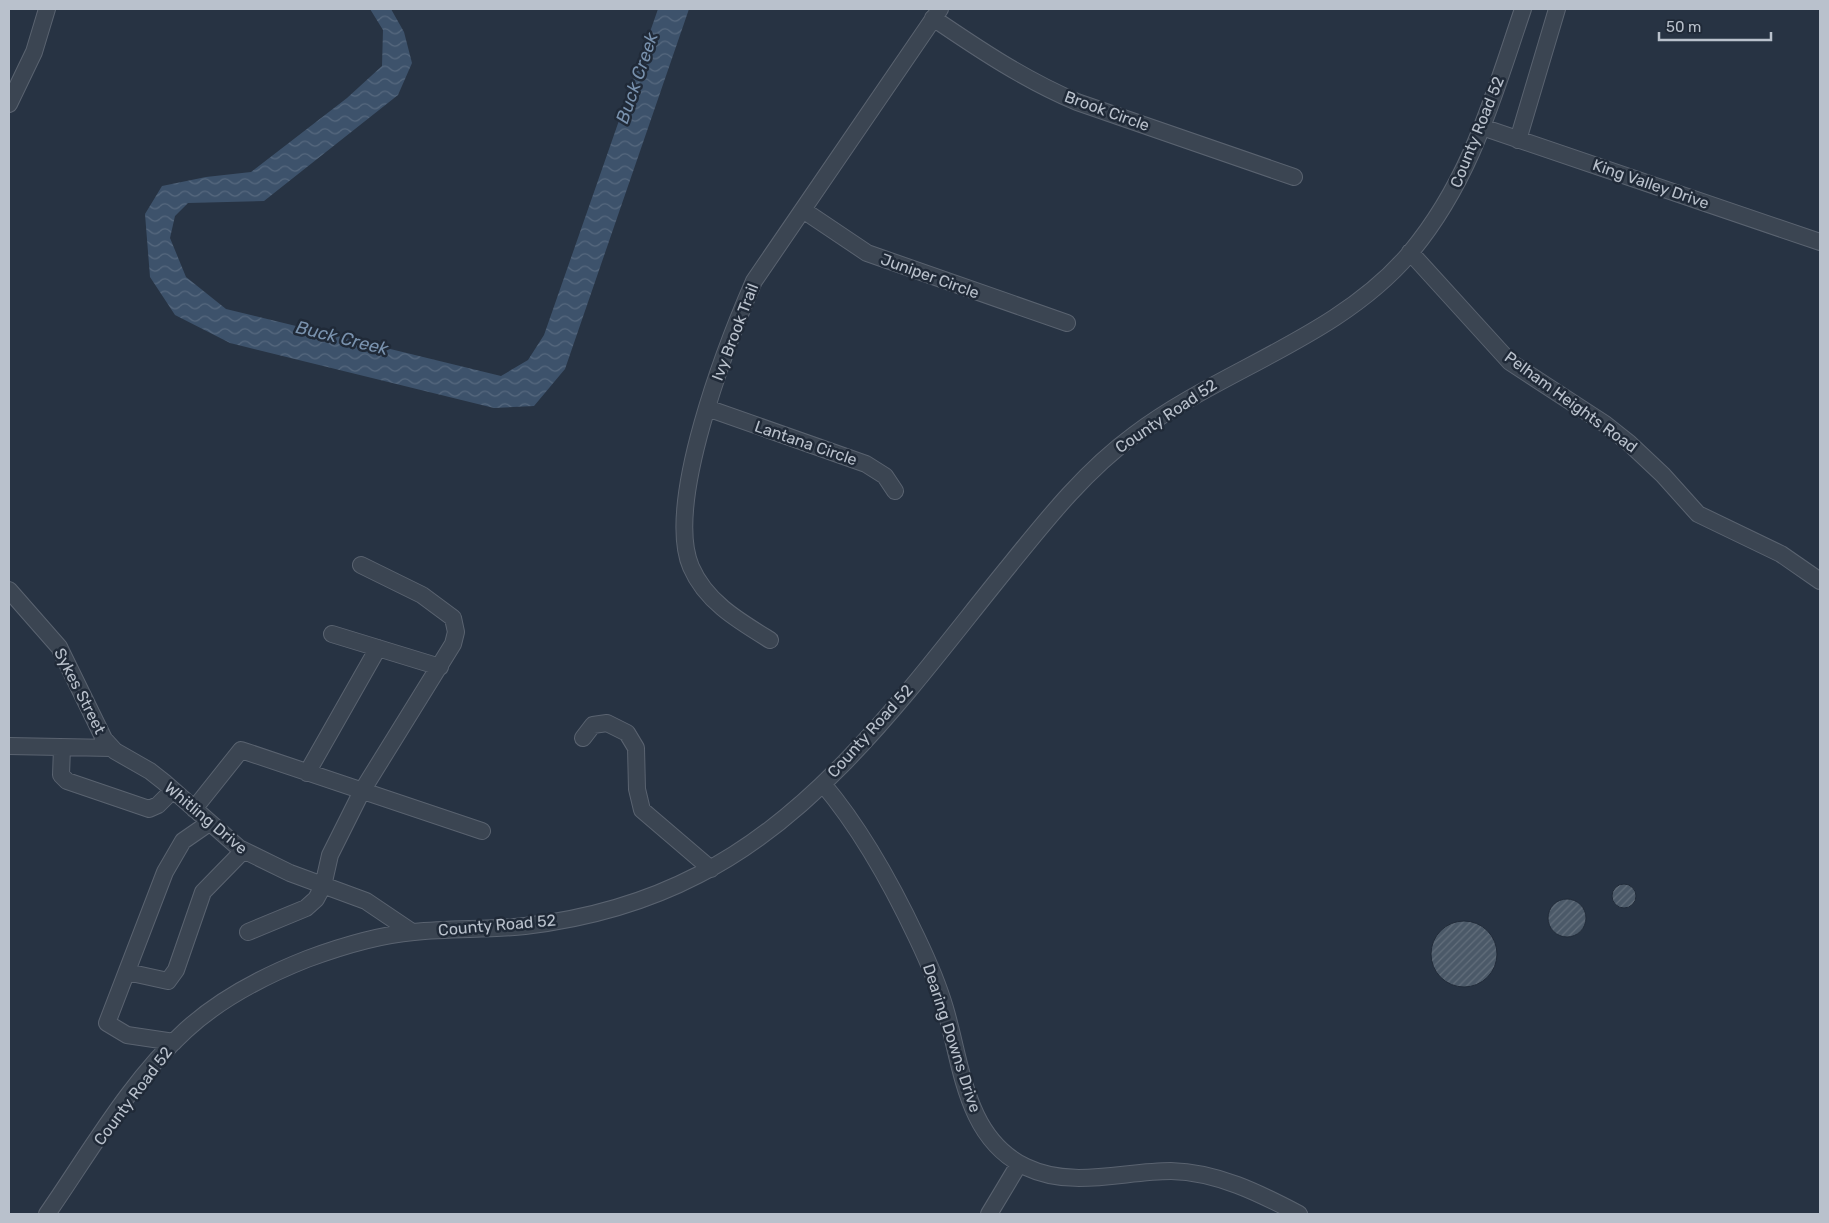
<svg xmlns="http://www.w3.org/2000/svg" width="1829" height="1223" viewBox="0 0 1829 1223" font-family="Rubik,sans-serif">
<defs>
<pattern id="water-waves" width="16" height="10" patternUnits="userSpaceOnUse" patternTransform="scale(1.25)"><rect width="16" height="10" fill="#3d526b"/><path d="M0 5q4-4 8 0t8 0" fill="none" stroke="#57697f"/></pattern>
<pattern id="building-hatch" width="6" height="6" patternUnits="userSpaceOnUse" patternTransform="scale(1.25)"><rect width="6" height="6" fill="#4b5968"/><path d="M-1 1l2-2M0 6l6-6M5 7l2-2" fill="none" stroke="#636f7c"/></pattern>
</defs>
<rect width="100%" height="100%" fill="#273343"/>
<path fill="url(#water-waves)" d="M370,9H391L404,32L412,63L398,95L264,201L188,203L175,216L170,238L186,277L226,309L501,376L528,360L544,335L658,9H689L565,369L534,406L494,408L230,343L175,315L150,277L145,214L162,186L206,177L251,172L347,98L382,66L383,30Z"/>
<path fill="url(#building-hatch)" stroke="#222c3a" d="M1612 896a12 12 0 1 1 24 0a12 12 0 1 1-24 0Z
M1548 918a19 19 0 1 1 38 0a19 19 0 1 1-38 0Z
M1431 954a33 33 0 1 1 66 0a33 33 0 1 1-66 0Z"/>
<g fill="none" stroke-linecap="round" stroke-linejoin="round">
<defs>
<path id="minor" d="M933,18C980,50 1025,80 1077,102L1294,177
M9,104L34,52L47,9
M1482,127L1820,242
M1518,140L1557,9
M803,210L867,253L1067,323
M1410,252L1510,362L1605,424L1629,443L1663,475L1698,514L1781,554L1820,581
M707,408L866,464L885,476L895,491
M9,590L59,647L104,739L115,751L150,771L164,782L239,848L290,873L366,901L412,932
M332,634L440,667
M770,640C739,621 706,602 691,567C664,504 727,343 754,281L940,9
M583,738L593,725L607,723L627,733L636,748L637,789L642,810L711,869
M9,746L112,748
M62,748L61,775L67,781L149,809L158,805L173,790
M307,773L378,648
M823,784C861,829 892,885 917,938C928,961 938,984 945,1008C962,1065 965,1138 1026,1167C1072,1189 1123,1171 1171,1171C1217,1172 1259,1193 1299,1214
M194,809L241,750L482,831
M248,932L306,908L316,899L323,886L330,855L362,791L453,644L456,632L453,618L422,595L361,565
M127,972L168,981L176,970L203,892L243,851
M174,1042L127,1035L107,1023L165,872L183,841L209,823
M47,1214C90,1152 130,1081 186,1030C221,998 264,976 307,959C342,946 377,935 414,932C451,928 488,930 525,926C585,919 644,903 698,875C826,811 920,675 1009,566C1047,519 1085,471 1134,435C1221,369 1338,338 1410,253C1471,180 1493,97 1523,9
M989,1214L1019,1164"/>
</defs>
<use href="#minor" stroke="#5a6370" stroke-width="18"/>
<use href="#minor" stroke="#3b4552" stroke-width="16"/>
</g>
<g text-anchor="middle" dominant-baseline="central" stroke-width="5" stroke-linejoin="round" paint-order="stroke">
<g font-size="16" fill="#b9c1cc" stroke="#202a38">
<text transform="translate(1107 111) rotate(20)">Brook Circle</text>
<text transform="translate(1477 132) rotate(-68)">County Road 52</text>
<text transform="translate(1651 184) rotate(19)">King Valley Drive</text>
<text transform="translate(930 276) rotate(20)">Juniper Circle</text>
<text transform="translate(735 332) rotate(-69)">Ivy Brook Trail</text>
<text transform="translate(1571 402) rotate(36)">Pelham Heights Road</text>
<text transform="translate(1166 416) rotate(-34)">County Road 52</text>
<text transform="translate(806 443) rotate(19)">Lantana Circle</text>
<text transform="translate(80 691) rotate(63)">Sykes Street</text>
<text transform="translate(870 731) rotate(-48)">County Road 52</text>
<text transform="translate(206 818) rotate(40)">Whitling Drive</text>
<text transform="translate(497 925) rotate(-5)">County Road 52</text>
<text transform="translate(952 1038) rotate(72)">Dearing Downs Drive</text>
<text transform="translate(133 1096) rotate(-53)">County Road 52</text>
</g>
<g font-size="18" font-style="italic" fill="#7992ae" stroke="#202a38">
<text transform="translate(637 78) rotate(-71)">Buck Creek</text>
<text transform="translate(342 338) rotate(14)">Buck Creek</text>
</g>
</g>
<rect width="1829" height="1223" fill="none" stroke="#b9c1cc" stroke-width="20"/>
<path d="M1659 32v8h112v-8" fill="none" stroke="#b9c1cc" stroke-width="2.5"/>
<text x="1666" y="32" font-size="15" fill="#b9c1cc" stroke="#202a38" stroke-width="4" paint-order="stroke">50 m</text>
</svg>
